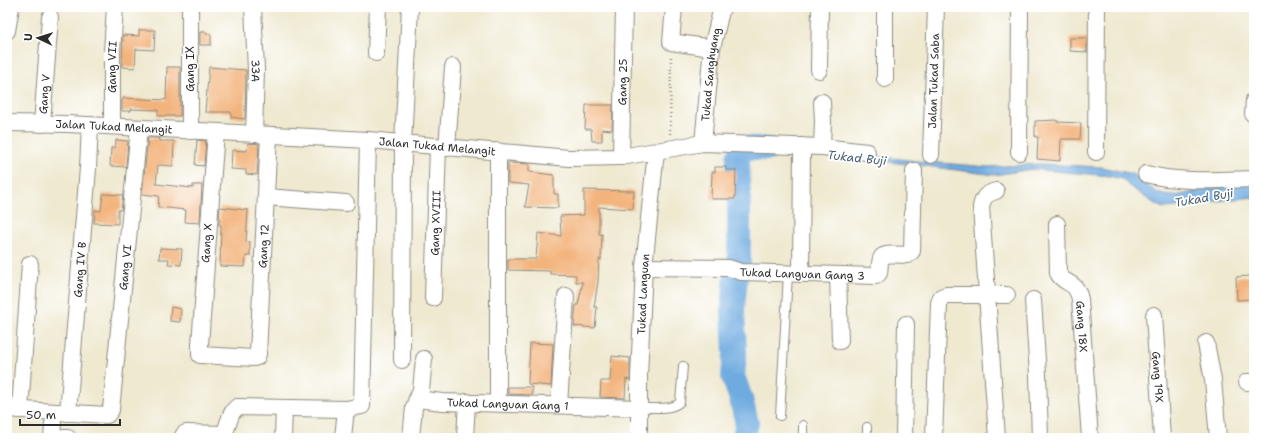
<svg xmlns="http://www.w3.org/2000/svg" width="1261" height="445" viewBox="0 0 1261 445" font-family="'Shantell Sans',sans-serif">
<rect width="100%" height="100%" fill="#fff"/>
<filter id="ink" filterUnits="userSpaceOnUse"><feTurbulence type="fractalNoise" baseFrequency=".025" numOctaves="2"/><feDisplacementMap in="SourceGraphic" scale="8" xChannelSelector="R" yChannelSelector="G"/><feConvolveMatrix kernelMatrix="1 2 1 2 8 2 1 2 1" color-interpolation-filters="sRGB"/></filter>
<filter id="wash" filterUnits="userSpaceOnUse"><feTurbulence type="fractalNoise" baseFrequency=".012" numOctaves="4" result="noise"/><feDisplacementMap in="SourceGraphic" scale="16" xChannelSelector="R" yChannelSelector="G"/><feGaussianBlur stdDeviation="0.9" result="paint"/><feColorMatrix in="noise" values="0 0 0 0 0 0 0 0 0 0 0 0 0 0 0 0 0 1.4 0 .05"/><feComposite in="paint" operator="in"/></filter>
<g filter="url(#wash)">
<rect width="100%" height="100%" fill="#efe9d0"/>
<path fill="#6fabe0" stroke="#4d6b86" d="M834,151L917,161L988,167L1040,164L1101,167L1133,174L1145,184L1158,193L1165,195L1175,196L1207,189L1246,184L1254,185V197L1198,203L1177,207L1164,208L1155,204L1129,186L1122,179L1110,176L1032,169L995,175L918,165L788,152Z"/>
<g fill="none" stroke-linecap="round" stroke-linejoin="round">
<path stroke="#6fabe0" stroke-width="24" d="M744,438L747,423L741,399L733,376L735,354L733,309L736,276L739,265V201L738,158L742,147L768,149"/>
</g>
<g id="blocks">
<path fill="#f3b37b" d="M139,30H155L154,50L136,49L135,68L122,67L123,35L139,36Z
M200,32H206V34H211V45H200Z
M1070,38H1087V52L1070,51Z
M167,67H180V116H158V110L131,109V111H122V100H123V98L166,100Z
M209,67L246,70L245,119L231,117V112H205Z
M586,105H613L612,130L602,129V141H592L591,129H585Z
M1057,120V122L1081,123L1080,139H1061L1060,161L1037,159L1038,137H1035V121Z
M148,138H160L159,141H174L173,166L158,165L156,184L193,188V185H202L200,223L185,222L186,210L158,207L159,196L142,194Z
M116,140L128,141L126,167L110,166L111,148H115Z
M197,140L206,141L204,166L195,165Z
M248,143L259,144L257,175L246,174V170L231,169L232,150L247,151Z
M508,163L529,164V172L554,175V194H558V208L525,207L529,185L508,183Z
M715,167H726V170H736L735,199H711L712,172H715Z
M584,190L634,191L633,209L599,207V234H602L601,260L599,259L598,282L594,307H597L595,328L574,326L576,305H578L583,282H576V275L550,274V271L508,270V259H536L538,233L561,236L560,216L584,215Z
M103,194L123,195L121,210H118V224L94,223L95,210L101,211Z
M220,207L248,210L246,242H250V256H246L245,267L220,266L221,225H219Z
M160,248L182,249L181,265L168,264L169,259H159Z
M1251,276L1252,285H1254V299L1237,300L1236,277Z
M171,307L181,309L180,322L170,321Z
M530,343L553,344L551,386L528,384Z
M612,356L630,358V380L626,379L625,398L600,397L601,381H610Z
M508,387H532V395L508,394Z"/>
</g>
</g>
<g filter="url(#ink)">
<use href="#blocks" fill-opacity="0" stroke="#8d8a7e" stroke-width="1"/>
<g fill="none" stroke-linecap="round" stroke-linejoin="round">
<defs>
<path id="service" d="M639,408C652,407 671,411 680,402L683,366
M780,416L788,274
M803,438V425
M867,438V427"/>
<g id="minor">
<path id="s1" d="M253,7L256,70L254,134"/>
<path d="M674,7L671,42L712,48"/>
<path d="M7,31L11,7"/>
<path d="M376,53L378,7"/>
<path d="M819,70L820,7"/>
<path d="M885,79V7"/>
<path d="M822,102L823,121L822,147"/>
<path d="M1253,114L1254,100"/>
<path id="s2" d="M7,123L68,124L368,140L569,158L621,157L703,143L822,147L867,152"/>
<path id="s3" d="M42,124L50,17"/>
<path id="s4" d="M112,126V51L115,7"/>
<path d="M190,131V7"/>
<path id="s5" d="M216,132L200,344V355L254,358L257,357L258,354L269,135"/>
<path id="s6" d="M703,143L712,48L722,7"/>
<path d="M447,148L453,67"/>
<path d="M1019,152L1020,7"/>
<path d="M1096,152L1097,7"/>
<path id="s7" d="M931,155L936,7"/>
<path id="s8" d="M621,157L624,7"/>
<path d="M1146,174C1180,183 1218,180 1254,179"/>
<path d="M996,191C986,194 983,197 981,207L997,438"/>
<path d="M266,197L346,203"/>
<path id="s9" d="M1057,224L1058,273C1064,286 1075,278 1080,299L1090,438"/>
<path id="s10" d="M644,267L729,268L741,272L876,276L879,273C880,269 879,260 882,257C885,253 902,255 908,255L912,251L914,171"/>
<path d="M801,274L802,146"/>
<path d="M838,275L840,341"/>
<path id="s11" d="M433,298L438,147"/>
<path d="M1033,300L1038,375L1040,438"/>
<path id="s12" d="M1154,315L1162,438"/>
<path d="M1206,343L1213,380L1218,438"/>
<path id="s13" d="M424,359L421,390L417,399L442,402L639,408"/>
<path d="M402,360L403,143L410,7"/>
<path d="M1247,382H1254"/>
<path d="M498,403V151"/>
<path d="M559,405L566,296"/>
<path id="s14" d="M7,409L107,415L111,410L139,128"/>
<path d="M20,410L30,264"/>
<path id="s15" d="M68,413L88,168L90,125"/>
<path d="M52,438L53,423"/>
<path d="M63,438H68"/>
<path d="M182,438L184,434L186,433L224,434L225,432L231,415L234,410L237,407L346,409L362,406L368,140"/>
<path d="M283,438L284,408"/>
<path d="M343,438L346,409"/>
<path d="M411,438L414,407L417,399"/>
<path d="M465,438L467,402"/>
<path id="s16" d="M639,438V376L644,267L656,151"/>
<path d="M904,438L906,324"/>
<path d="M934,438L939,303L941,297L946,295H1007"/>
</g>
</defs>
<use href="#service" stroke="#8d8a7e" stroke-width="10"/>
<use href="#minor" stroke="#8d8a7e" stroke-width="18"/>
<path stroke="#8d8a7e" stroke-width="2.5" stroke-dasharray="1 3" stroke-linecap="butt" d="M670,134L671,55"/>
<use href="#service" stroke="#fff" stroke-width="8"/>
<use href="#minor" stroke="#fff" stroke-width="16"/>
</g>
</g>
<g text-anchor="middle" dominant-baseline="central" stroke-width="3.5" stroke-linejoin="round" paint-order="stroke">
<g font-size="11" fill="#2b2b2b" stroke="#fff">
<text stroke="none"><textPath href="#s4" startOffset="59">Gang VII</textPath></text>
<text transform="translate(190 69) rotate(-90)">Gang IX</text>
<text stroke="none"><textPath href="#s1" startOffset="64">33A</textPath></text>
<text stroke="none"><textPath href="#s6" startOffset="69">Tukad Sanghyang</textPath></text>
<text stroke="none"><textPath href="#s7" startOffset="74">Jalan Tukad Saba</textPath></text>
<text stroke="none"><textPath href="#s8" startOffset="75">Gang 25</textPath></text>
<text stroke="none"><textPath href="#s3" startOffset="30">Gang V</textPath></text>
<text stroke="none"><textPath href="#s2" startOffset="107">Jalan Tukad Melangit</textPath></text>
<text stroke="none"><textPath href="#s2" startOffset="431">Jalan Tukad Melangit</textPath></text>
<text stroke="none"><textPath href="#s11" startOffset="75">Gang XVIII</textPath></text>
<text transform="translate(207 243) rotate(-86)">Gang X</text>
<text stroke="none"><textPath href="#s5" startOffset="392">Gang 12</textPath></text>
<text stroke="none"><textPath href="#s14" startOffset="250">Gang VI</textPath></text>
<text stroke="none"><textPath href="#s15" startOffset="144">Gang IV B</textPath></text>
<text stroke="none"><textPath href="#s10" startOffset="159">Tukad Languan Gang 3</textPath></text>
<text stroke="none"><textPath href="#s16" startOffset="144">Tukad Languan</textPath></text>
<text stroke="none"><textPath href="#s9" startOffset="112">Gang 18X</textPath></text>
<text stroke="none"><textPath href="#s12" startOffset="62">Gang 19X</textPath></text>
<text stroke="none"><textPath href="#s13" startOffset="132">Tukad Languan Gang 1</textPath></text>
</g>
<g font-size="12" font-style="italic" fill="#465e73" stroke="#fff">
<text transform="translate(857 158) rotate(6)">Tukad Buji</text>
<text transform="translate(1204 198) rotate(-10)">Tukad Buji</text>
</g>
</g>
<rect width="1261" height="445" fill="none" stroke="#fff" stroke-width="24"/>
<g transform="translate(38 38) rotate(274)" stroke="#ffffff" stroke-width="3" paint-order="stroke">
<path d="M0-3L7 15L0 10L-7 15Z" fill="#2b2b2b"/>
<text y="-6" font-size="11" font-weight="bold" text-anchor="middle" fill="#2b2b2b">U</text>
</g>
<path d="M20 419v6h100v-6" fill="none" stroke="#2b2b2b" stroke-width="2"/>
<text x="26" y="419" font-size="12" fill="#2b2b2b" stroke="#ffffff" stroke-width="3" paint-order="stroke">50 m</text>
</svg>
